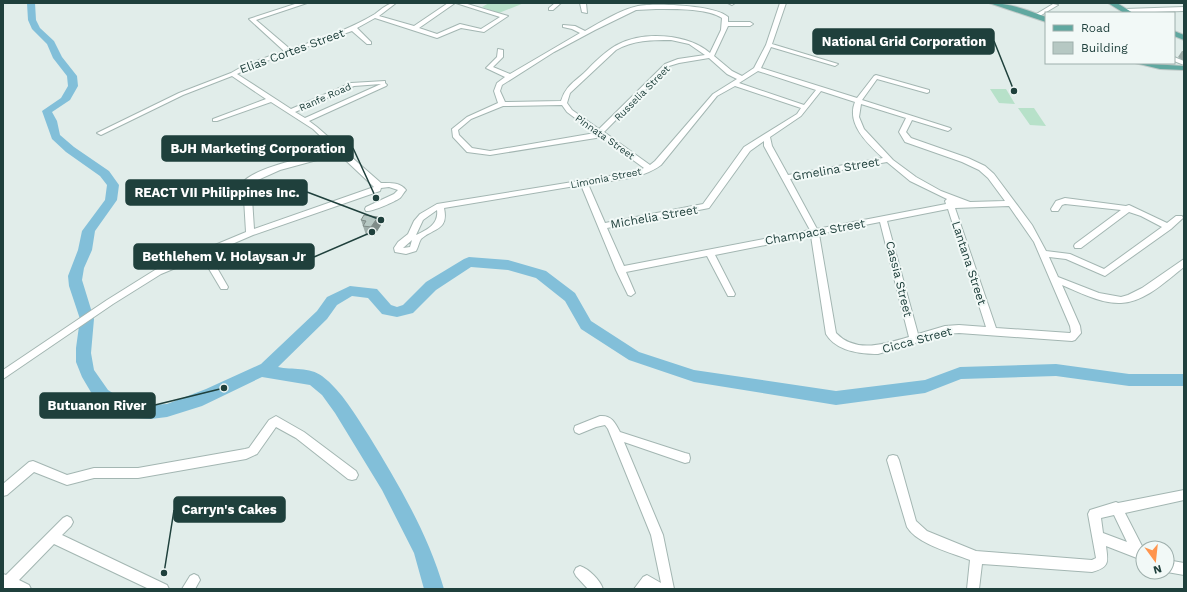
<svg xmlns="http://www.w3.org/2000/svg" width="1187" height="592" viewBox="0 0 1187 592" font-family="'Work Sans',sans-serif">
<rect width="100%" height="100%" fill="#e1edea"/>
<path fill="#b7e1c9" d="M489,3H547H524L499,13L482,7Z
M990,89H1006L1015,104L999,103Z
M1018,108H1034L1046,126L1030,125Z"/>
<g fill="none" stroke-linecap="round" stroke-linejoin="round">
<path fill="#82bfd9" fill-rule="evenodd" d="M27,3H35L36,20L40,28L54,41L62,57L77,76L78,86L70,100L52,112L57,121L60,135L74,147L109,171L119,185L117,200L95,231L92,250L84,268L82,280L94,319L91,353L94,370L108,390L125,401L136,404L151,405L167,404L206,389L261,364L317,311L327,297L350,286L377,289L391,305L397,307L403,305L426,282L464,259L469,257L508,260L546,271L575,293L591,321L639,352L694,370L836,391L925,380L960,367L1056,364L1129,374H1184V386H1129L1056,376L961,379L925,393L836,405L694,382L629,360L581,329L565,301L536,278L508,270L471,267L436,290L413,313L397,317L382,314L368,298L352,296L337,305L327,319L278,367C292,370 310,367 322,376C342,391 356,416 369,436C399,485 428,534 444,589H424L414,553L382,490L335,413L322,395L310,385L262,377L202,406L167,417L151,419L136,418L115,412L102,404L92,394L82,377L76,362V348L80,319L69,286L68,276L78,250L82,231L105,200L107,185L100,176L66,152L52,139L42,111L61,98L68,86L67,76L53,58L47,44L32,29L28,20Z"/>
<defs>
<path id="minor" d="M298,3H307L256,20L290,49C319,40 348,30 375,14C382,9 387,3 396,3L379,16L414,26L448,3H455L419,28L437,34L460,24L481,29L500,17L456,3H464L508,16L484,32L461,28L437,38L375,18L357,28L371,42V44H367L352,31L255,65L237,74L291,109L351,83L385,81V83L387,85L386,86L309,121L317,127L381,183C390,183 400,182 406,190C404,192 402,196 400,198C394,202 372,212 366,211L365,209L366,207L394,194L398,190L389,187L381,188L380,191L253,235L209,254L228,287L227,289H221L202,257L161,274L113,304L3,379V370L107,300L155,270L246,232L243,182C258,166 313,156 335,150L313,129L271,102L217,121H213V119L266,99L232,76L183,95L103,134L101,135L97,133L179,93L231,73L245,65L284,51L249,19ZM381,84L305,118L295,112L354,86ZM339,154L374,187L254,229L251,183L280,170Z
M555,3H561L553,10H549V8Z
M580,3H586L587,13L582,12Z
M728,3H735L732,5Z
M780,3H786L772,44L838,64L835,66L771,47L761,68L857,98L874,76L876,75L929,90V92L927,93L877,79L862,100L950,128L951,129L948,131L912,120L906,132L911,138L968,158L985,166L994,174L1032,225L1046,251L1070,254L1104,269L1162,227L1141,216L1129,212L1081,248H1075L1074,246L1075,244L1121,210L1065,204L1062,205L1058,211H1052L1051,209L1056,201L1065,198L1126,206L1129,205L1167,223L1176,216H1182L1183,218L1171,229L1105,276L1066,259L1049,257L1058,277L1099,293L1121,297L1128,295L1142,288L1184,259V267C1166,281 1145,302 1121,303C1101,304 1079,292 1062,285L1080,326L1081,333L1075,340L1072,341L959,333L945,334L878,354C860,354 836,351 826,334L811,236L715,255L735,294L734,296H728L707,256L626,272L635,293L631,296L628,295L616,270L581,185L444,208C449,231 433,228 421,239C419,242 418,248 416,251L406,254L395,252L394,248L398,242L408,234L414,221L420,214L437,204L634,172L644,168L600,136L596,138L490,155L467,152L453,137L452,129L467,117L498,103L494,91L497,83L505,77L486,68L497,57L498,49L503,50V57L493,67L510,74L580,33L572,29L563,27V25L575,26L585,31C601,22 620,10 638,6C655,3 716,5 728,17V22H750L753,24L750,26H728L714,56L732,71L742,76L754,68L766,45ZM656,9C674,9 707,8 722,18L721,30L710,53C688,34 645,31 619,44C606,50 594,63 584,73C574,82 565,87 561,101L505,102L500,91L502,85L554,52L595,30L636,10ZM671,40L689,44L705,55L678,59L665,64L599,129L572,110L567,103L570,93L616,50C633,40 652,40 671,40ZM709,58L727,74L737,79L713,94L655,161L650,165L604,132L669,66L679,63ZM758,71L816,90L804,105L739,83ZM735,86L801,108L797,114L744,147L703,204L605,223L588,184C612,180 641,180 661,165L717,96ZM821,91L855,102C846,124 868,144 883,158L788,175L772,146L770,137L801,116ZM861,104L906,118L899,132L905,142L962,162L979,170L988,178L1005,201L970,202L941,191L916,177L893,160L864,129L859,117ZM562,105L567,112L595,133L490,151L472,148L459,135L458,130L471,119L503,106ZM764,141V146L810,230L624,266L607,228L709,208L750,151ZM887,162L910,181L947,199L945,201L946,204L817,229L790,179ZM1009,206L1034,242L1070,326L1071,332L1070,333L996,328L955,208ZM948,209L986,327L959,325L945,326L918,334L887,221ZM437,210C439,224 427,230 416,235L423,220ZM880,222L909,337C884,344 856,354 836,333L819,234ZM412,240L410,247L403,248Z
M1053,4L1058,5L1038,17L1033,16Z
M1184,7V11L1125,13L1122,11L1125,9Z
M1174,57L1184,61V65L1174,61Z
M276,416L304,432L356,471L358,475L356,479L352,480L348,479L296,438L276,427L257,454L246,459L138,478H94L67,485L34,472L7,495L3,496V484L29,462L33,461L67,475L94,468H138L245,449L249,448L269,420Z
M600,416C611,415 615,422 620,432L685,453L689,454L690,458L689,462L685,463L624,442L663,535L674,589H634L643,577L647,575L661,583L651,535L608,429L605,425L596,427L579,434L575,432L574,429L575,426Z
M893,455L897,456L899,460L916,521L927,531L976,551L1092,560L1096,558L1088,514L1090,510L1116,502L1118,503L1184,490V500L1125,513L1143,548L1142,560L1106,546C1108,562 1110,567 1092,572L982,564L979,589H967L970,560C952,553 917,544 907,527L887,460L889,456ZM1114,515L1127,542L1103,533L1101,518Z
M67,516L71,518L73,522L71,526L62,535L167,585L169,589H149L54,544L19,580L29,585L31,589H3V574L6,575L63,518Z
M1167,560L1184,563V575L1167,572Z
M580,566C589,569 600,580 603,589H588L576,576L574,572L576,568Z
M194,574L198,576L200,580L195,589H182L190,576Z"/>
<path id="major" d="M989,3C1010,3 1027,10 1046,17V22Z
M1108,3H1117L1133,13H1124Z
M1174,31L1184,35V40L1174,36Z
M1135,63L1184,66V70L1160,69Z"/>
</defs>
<use href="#minor" stroke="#a3b6b2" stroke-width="2"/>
<use href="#major" stroke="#c0cac8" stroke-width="2"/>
<use href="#minor" fill="#fff" fill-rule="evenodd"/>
<use href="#major" fill="#60a8a0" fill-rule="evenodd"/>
</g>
<path fill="#9daca8" d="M1182,51H1184V61L1178,57Z
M378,217L381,225L374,236L366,235L361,220Z"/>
<path fill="#7f8c88" d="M378,217L381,225L374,236L371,227Z"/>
<path fill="#b6c8c3" stroke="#7f8c88" d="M364,215L378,217L371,227L363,226L366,221L361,220Z"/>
<g text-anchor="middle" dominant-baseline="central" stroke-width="4" stroke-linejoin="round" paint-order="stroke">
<g font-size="10" fill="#1f403c" stroke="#f2f9f7">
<text transform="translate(642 93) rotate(-45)">Russelia Street</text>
<text transform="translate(325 97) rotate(-24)">Ranfe Road</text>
<text transform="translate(605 137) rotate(35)">Pinnata Street</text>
<text transform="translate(606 178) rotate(-11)">Limonia Street</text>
</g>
<g font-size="12" fill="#1f403c" stroke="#f2f9f7">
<text transform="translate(292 51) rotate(-20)">Elias Cortes Street</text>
<text transform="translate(836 169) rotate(-10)">Gmelina Street</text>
<text transform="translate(654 217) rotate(-10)">Michelia Street</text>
<text transform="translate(815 232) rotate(-10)">Champaca Street</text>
<text transform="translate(969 263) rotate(72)">Lantana Street</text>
<text transform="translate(899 279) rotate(76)">Cassia Street</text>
<text transform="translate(917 340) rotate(-15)">Cicca Street</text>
</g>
</g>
<path fill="none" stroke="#1f403c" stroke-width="1.5" d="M1014 91L994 41M376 198L353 148M381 220L307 192M372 232L314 257M224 388L155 405M164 573L174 510"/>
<g fill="#1f403c" stroke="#f2f9f7" stroke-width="1.5">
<circle cx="1014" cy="91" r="4"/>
<circle cx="376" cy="198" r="4"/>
<circle cx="381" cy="220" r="4"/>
<circle cx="372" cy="232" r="4"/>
<circle cx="224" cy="388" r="4"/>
<circle cx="164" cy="573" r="4"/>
</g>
<g fill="#1f403c" stroke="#1f403c" stroke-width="1.5">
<rect x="813" y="29" width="181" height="25" rx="4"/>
<rect x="162" y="136" width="191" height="25" rx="4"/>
<rect x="126" y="180" width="181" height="25" rx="4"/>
<rect x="134" y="244" width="180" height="25" rx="4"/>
<rect x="40" y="393" width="115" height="25" rx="4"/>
<rect x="174" y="497" width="111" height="25" rx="4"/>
</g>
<g font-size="13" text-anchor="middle" font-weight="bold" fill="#fff">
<text x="904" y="46">National Grid Corporation</text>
<text x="258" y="153">BJH Marketing Corporation</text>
<text x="217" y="197">REACT VII Philippines Inc.</text>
<text x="224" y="261">Bethlehem V. Holaysan Jr</text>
<text x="97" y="410">Butuanon River</text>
<text x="229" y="514">Carryn's Cakes</text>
</g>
<rect width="1187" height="592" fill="none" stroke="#1f403c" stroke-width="8"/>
<rect x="1045" y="12" width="130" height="52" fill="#f2f9f7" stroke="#9eafac"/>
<rect x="1053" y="25" width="20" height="6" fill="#60a8a0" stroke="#9eafac"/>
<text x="1081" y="32" font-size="12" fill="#1f403c">Road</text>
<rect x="1053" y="42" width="20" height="12" fill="#b6c8c3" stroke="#9eafac"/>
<text x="1081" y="52" font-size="12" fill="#1f403c">Building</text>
<g transform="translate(1155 560) rotate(165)"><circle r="19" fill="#f2f9f7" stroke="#9eafac"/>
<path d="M0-3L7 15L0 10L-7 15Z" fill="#ff944d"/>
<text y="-6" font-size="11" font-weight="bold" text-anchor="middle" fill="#1f403c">N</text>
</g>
</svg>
